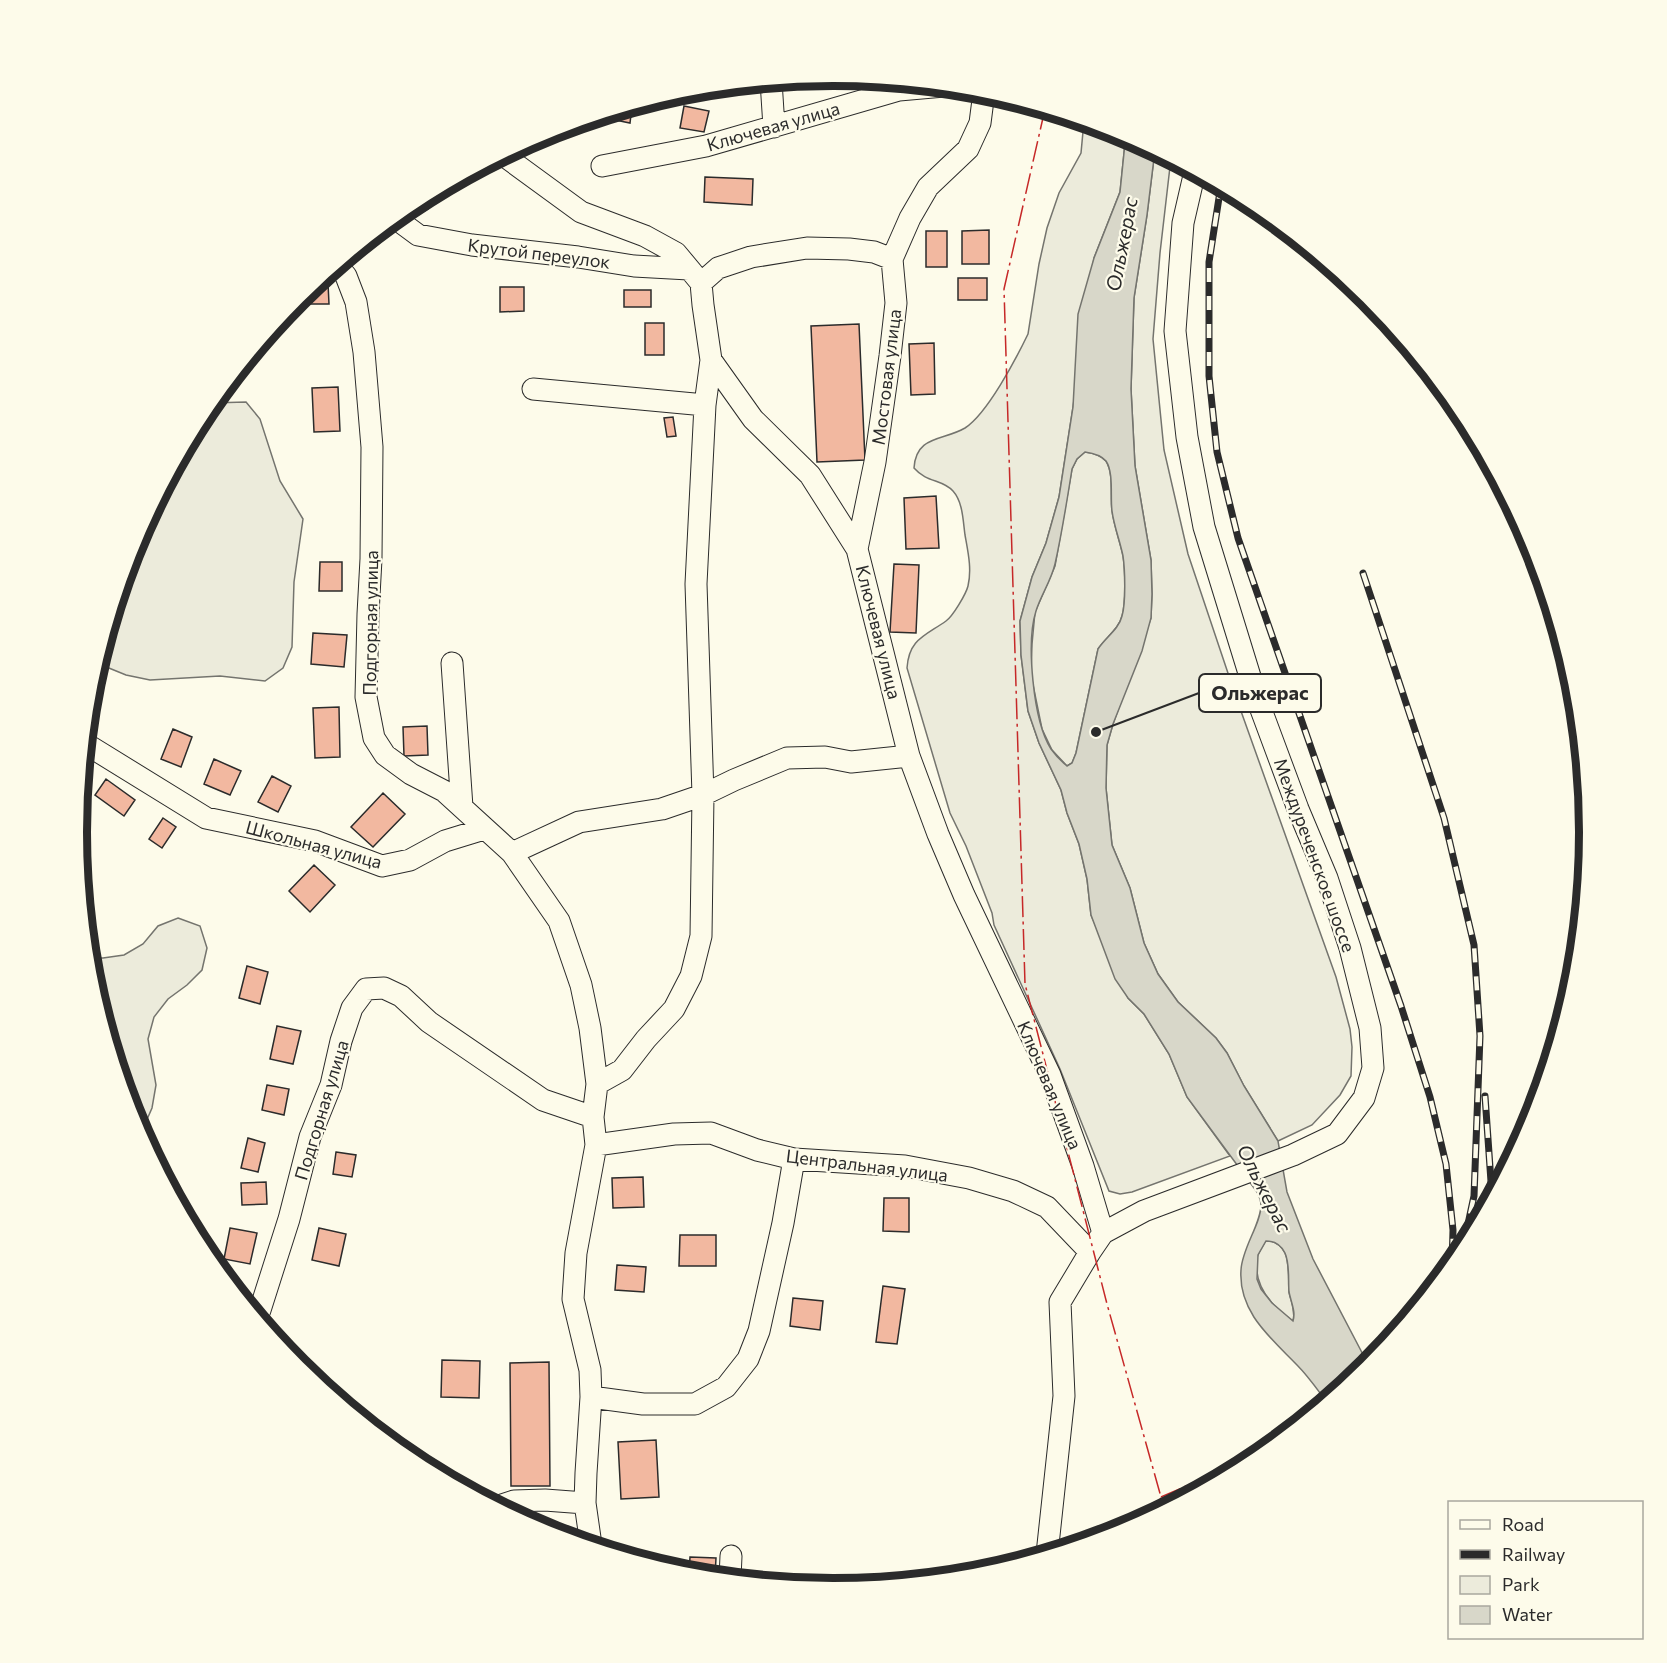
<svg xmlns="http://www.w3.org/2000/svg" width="1667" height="1663" viewBox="0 0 1667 1663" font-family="Commissioner,sans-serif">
<rect width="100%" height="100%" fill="#fdfbea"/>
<path fill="#ecebdb" stroke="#74746e" stroke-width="1.5" d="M1084,121L1123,133L1125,143L1120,192L1094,258L1073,407L1059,497L1046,543L1032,577L1020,621L1021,655L1028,711L1039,743L1061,790L1067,813L1079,844L1087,879L1091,915L1128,998L1144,1014L1169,1054L1187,1097L1230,1156L1132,1192L1120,1194L1109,1191L1060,1069L994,925L992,913L966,846L950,813L907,668C909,639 925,636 946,621C953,616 966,594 968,586C972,569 968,552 965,535C963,521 963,502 953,491C942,479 927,483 914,468C916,435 943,441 965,428C987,414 1016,359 1028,334L1039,264L1047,228L1059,193L1081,153Z
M1155,150L1171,158L1160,253L1153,339L1164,450L1188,554L1237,700L1336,977L1350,1029L1352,1047L1351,1076L1340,1095L1312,1125L1278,1141L1244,1086L1227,1053L1216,1038L1178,1002L1158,974L1144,943L1130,888L1112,845L1106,788L1107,745L1113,724L1151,618L1152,594L1151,560L1135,466L1131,389L1134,298L1147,215Z
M246,402L260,419L280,481L303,519L294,582L292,647L283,668L265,681L220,676L150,680L126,675L104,666L98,661L135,542L205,411L211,403Z
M1085,452C1092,453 1101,455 1106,461C1114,473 1110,497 1112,511C1114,527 1120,541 1123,556C1125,569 1126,603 1122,616C1119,629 1106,637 1098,649L1076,753L1072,763L1067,766L1052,750L1042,729L1031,675L1032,644L1035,612L1055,566L1072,469L1077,459Z
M178,918L200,926L207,948L202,970L187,985L168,999L154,1017L148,1039L156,1085L152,1108L141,1133L134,1121L91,979L89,958H103L124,955L143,944L158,926Z
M1266,1240C1274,1241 1281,1245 1285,1253C1290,1265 1288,1280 1289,1292C1291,1302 1296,1312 1293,1321C1271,1306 1253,1286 1257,1258C1258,1252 1263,1246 1266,1240Z"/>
<path fill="#d8d7c9" stroke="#74746e" stroke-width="1.5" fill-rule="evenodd" d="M1123,133L1155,150L1147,215L1134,298L1131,389L1135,466L1151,560L1152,594L1151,618L1142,651L1113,724L1107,745L1106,788L1112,845L1130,888L1144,943L1158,974L1178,1002L1216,1038L1227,1053L1244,1086L1278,1141L1287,1192L1313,1259L1369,1366L1326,1401C1317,1389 1308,1376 1297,1365C1271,1338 1238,1312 1241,1270C1242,1248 1261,1224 1261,1205C1261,1200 1259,1196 1257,1192L1187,1097L1169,1054L1144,1014L1128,998L1115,979L1091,915L1087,879L1079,844L1067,813L1061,790L1039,743L1028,711L1021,655L1020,621L1032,577L1046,543L1059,497L1073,407L1078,314L1094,258L1120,192L1125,143ZM1085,452C1092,453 1101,455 1106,461C1114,473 1110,497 1112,511C1114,526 1120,541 1123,556C1125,569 1126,603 1122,616C1119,629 1106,637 1098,649L1076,753L1072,763L1067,766C1061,761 1056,756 1051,749C1033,721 1026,642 1036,611C1041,595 1051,581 1055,564C1062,533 1067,501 1072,469L1077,459ZM1266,1241C1274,1241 1281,1245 1285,1253C1290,1264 1288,1280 1289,1292C1291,1302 1296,1312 1293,1321L1272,1303L1261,1289L1257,1279L1258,1255Z"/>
<path fill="#f2b8a0" stroke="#2b2b2b" stroke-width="1.5" d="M632,106L630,123L610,119L611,112Z
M684,106L709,111L704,132L680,128Z
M705,177L753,179L752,205L704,202Z
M422,198L428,209L413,217L407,208Z
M989,230V264H962V231Z
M926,231H947V267H926Z
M958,278H987V300H958Z
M315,283H328L329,304H309L308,289Z
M500,287H524V311L500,312Z
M624,290H651V307H624Z
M645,323H664V355H645Z
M859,324L865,460L817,462L811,326Z
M934,343L935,394L911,395L909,344Z
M338,387L340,431L314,432L312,388Z
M673,417L676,436L667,437L664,418Z
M936,496L939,548L906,549L904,498Z
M320,562H342V591H319Z
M894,564L919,565L916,633L890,632Z
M313,633L347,635L344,667L311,664Z
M339,707L340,757L315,758L313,708Z
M427,726L428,755L404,756L403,727Z
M173,729L192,737L181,767L161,759Z
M214,759L241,771L230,795L204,784Z
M272,776L291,786L278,812L258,802Z
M106,779L135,800L124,816L95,795Z
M383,793L405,814L373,847L351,827Z
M163,818L176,827L162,848L149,839Z
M314,865L335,885L310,912L289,891Z
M247,966L268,972L260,1004L239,998Z
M277,1026L301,1031L293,1064L270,1059Z
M267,1085L289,1089L284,1115L262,1110Z
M248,1138L265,1143L258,1172L241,1168Z
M336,1152L356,1155L352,1177L333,1174Z
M643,1177L644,1207L613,1208L612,1178Z
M266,1182L267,1204L242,1205L241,1183Z
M884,1198H909V1232L883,1231Z
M230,1228L257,1233L250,1264L224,1259Z
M319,1228L346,1234L339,1266L312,1260Z
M680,1235H716V1266H679Z
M617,1265L646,1267L644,1292L615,1290Z
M229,1282L241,1286L239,1293Z
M883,1286L905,1289L897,1344L876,1342Z
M793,1298L823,1301L820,1330L790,1326Z
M442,1360L480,1361L479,1398L441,1397Z
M549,1362L550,1486H511L510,1363Z
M656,1440L659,1497L621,1499L618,1442Z
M625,1555L652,1556V1563Z
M690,1557L716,1558L715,1576L689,1574Z"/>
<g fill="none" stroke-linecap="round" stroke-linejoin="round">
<defs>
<path id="minor" d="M771,81L774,127
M503,155L581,212L645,236L676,253L701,283L703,305L711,360L753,419L810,475L857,549L909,756L938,834L964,895L1050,1075L1083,1166L1103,1233
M602,166L706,146L899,90L944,86
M395,218L418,235L472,245L578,257L634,266L689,269
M337,265L346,276L356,302L364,352L372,447L371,559L368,614L366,697L374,738L385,755L411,774L444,791L512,853L559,921L581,985L590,1028L597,1084L593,1117L596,1145
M701,283L718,268L751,257L807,248L849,249L874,252L892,259
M533,389L705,405
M857,549L875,462L890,356L896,303L892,259L910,218L928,187L968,149L980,123L984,92L962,88
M452,663L462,807
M86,744L206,818L315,841L382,866L410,860L445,841L484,829
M512,853L579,822L662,809L703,795L734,780L787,758L825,757L851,762L909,756
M597,1084L622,1070L646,1039L674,1009L691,976L701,936L703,795L696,584L705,405L711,360
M257,1315L260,1310L289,1219L310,1137L331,1085L341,1041L352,1008L366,989L384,988L401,996L429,1022L543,1100L593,1117
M591,1397L643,1404H695L726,1387L748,1359L759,1331L783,1223L794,1159
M499,1506L514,1501L545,1500L585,1503
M591,1545L585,1503L586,1473L591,1397L590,1370L573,1299L576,1253L596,1145L674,1134L711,1133L757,1150L794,1159L905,1166L969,1178L1013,1191L1047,1207L1090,1252
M1047,1554L1064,1396L1060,1302L1090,1252L1103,1233L1144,1211L1293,1155L1337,1134L1364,1098L1373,1068L1370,1028L1350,948L1327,878L1298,809L1256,696L1204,527L1187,437L1175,331L1183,223L1195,171
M730,1578L731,1556"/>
</defs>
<use href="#minor" stroke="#2b2b2b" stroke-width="23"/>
<use href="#minor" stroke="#fdfbea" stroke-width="21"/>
<defs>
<path id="rail" d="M1221,185L1209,262V376L1217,452L1238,538L1401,1006L1430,1097L1446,1164L1453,1230L1452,1265
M1363,573L1444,818L1474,945L1480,1036L1474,1196L1462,1252
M1485,1096L1492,1196"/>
</defs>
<use href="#rail" stroke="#2b2b2b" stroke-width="7"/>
<use href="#rail" stroke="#fdfbea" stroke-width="4.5" stroke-dasharray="14" stroke-linecap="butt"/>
<path stroke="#c62828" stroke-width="1.5" stroke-dasharray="21 4.5 3 4.5" stroke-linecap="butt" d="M1045,109L1004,289L1025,984L1107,1304L1161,1497L1157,1512
M1161,1497L1209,1476L1244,1466"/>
</g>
<g text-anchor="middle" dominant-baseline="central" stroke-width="4.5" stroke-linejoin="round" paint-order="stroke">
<g font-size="18" fill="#2b2b2b" stroke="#fdfbea">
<text transform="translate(773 126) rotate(-16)">Ключевая улица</text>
<text transform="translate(539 253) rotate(7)">Крутой переулок</text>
<text transform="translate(886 377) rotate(-83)">Мостовая улица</text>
<text transform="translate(370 623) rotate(-89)">Подгорная улица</text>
<text transform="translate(879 632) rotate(76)">Ключевая улица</text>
<text transform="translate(314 844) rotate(15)">Школьная улица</text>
<text transform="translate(1315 855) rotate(70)">Междуреченское шоссе</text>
<text transform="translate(1050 1085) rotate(67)">Ключевая улица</text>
<text transform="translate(321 1110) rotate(-73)">Подгорная улица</text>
<text transform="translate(867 1165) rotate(7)">Центральная улица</text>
</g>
<g font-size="20" font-style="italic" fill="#2b2b2b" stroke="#fdfbea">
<text transform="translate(1121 244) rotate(-79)">Ольжерас</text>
<text transform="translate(1265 1188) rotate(63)">Ольжерас</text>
</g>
</g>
<path d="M0 0H1667V1663H0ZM87 832a746 746 0 1 1 1492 0a746 746 0 1 1-1492 0Z" fill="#fdfbea" fill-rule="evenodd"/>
<path fill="none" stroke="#2b2b2b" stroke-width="8" d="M87 832a746 746 0 1 1 1492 0a746 746 0 1 1-1492 0Z"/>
<path fill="none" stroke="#2b2b2b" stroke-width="2" d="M1096 732L1199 693"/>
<circle fill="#2b2b2b" stroke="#fdfbea" stroke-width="2" cx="1096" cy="732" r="6"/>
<rect fill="#fdfbea" stroke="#2b2b2b" stroke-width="2" x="1199" y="674" width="122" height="38" rx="6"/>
<g font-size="20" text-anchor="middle" font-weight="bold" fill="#2b2b2b">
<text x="1260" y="700">Ольжерас</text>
</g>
<rect x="1448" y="1501" width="195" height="138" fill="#fdfbea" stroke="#a9a89e" stroke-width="1.5"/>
<rect x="1460" y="1520" width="30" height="9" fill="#fdfbea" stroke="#a9a89e" stroke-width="1.5"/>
<text x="1502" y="1531" font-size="18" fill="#2b2b2b">Road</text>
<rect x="1460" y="1550" width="30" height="9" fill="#2b2b2b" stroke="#a9a89e" stroke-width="1.5"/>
<text x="1502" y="1561" font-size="18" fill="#2b2b2b">Railway</text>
<rect x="1460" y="1576" width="30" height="18" fill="#ecebdb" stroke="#a9a89e" stroke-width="1.5"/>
<text x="1502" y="1591" font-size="18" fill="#2b2b2b">Park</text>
<rect x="1460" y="1606" width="30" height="18" fill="#d8d7c9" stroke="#a9a89e" stroke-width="1.5"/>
<text x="1502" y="1621" font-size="18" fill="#2b2b2b">Water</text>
</svg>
